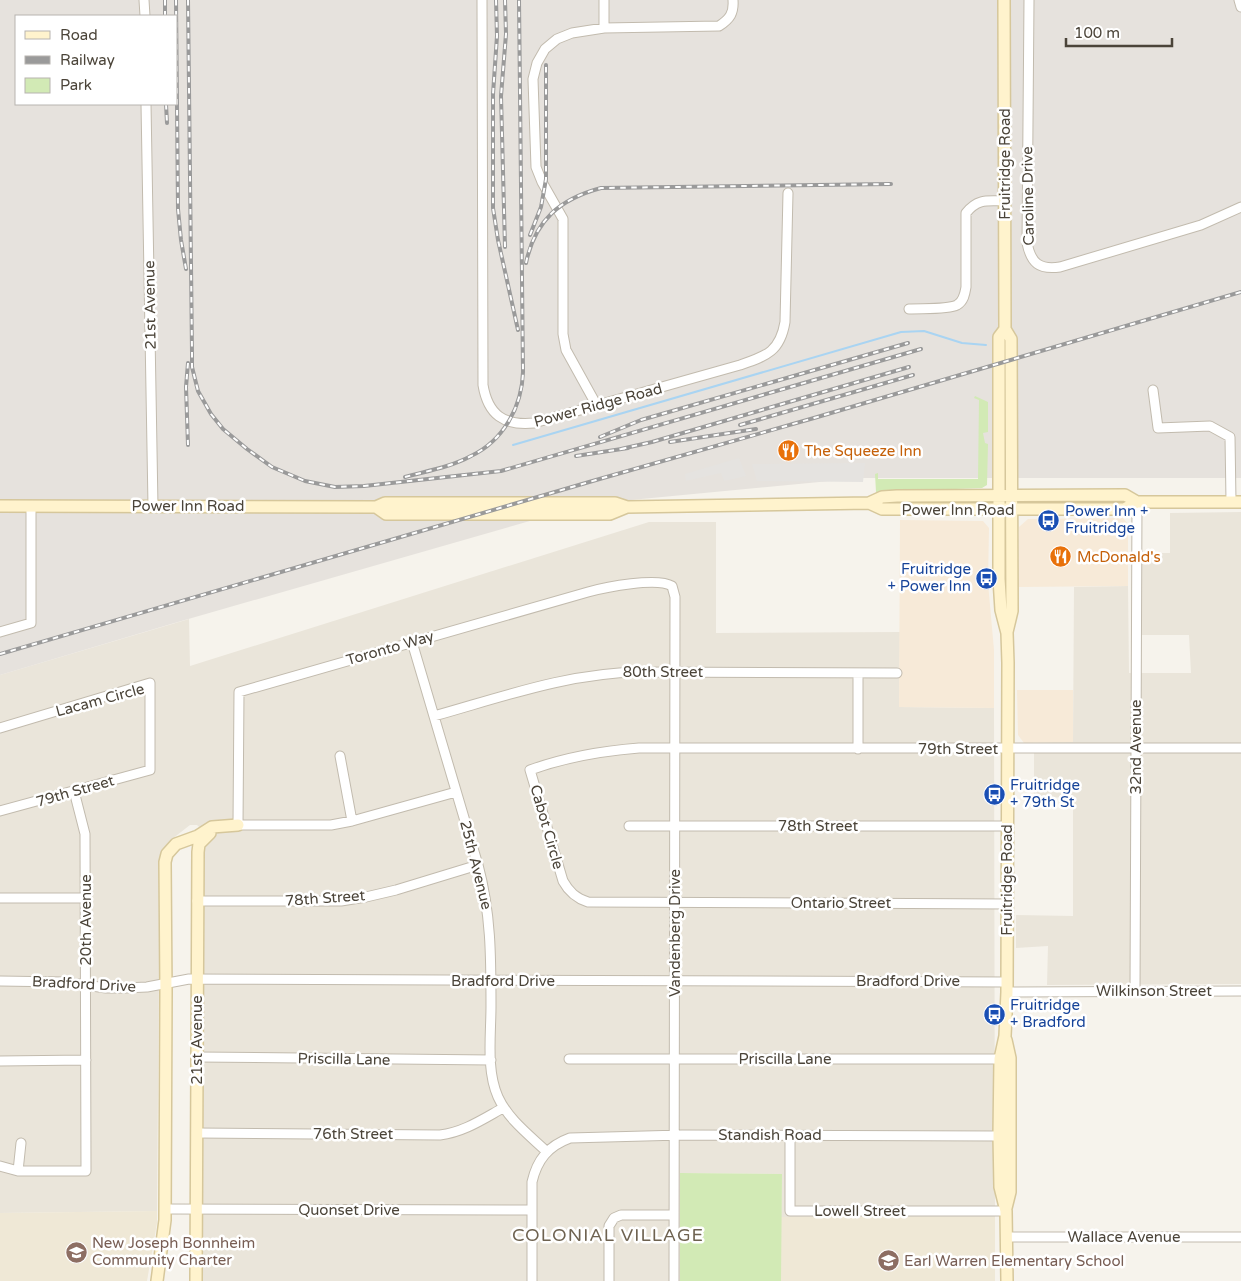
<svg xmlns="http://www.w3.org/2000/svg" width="1241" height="1281" viewBox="0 0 1241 1281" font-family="'Varela Round',sans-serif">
<rect width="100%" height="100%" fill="#f6f3ec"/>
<path fill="#eae5da" d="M1241,512V984L1047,985L1048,946L1016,948V915L1073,916V797L1034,798V743L1073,741L1074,587L1128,586L1129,673H1191L1189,635H1142L1141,553H1170V513Z
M649,522H716V633L900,632L899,707L994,708L995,1217H781L782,1174L680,1173V1281H202L204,850L210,837L197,825H190L172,839L160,853L157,1211L0,1213V675L189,619L190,666Z"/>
<path fill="#f7ead8" d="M1123,518L1128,524V586L1019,587V527L1028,519Z
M900,520L983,521L989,528L988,583L994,650V708L899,707Z
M1017,690H1073V742L1024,743L1018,735Z"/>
<path fill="#e6e2dd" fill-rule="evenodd" d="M0,0H1241V478H861L589,504L171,624L0,675ZM16,16H176V104H16Z"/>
<path fill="#efe8d6" d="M157,1211V1223L147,1281H0V1213Z
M781,1217H995V1281H781Z"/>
<path fill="#d2eab5" d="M975,396L988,402V432L983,433L985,443L988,444L987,485L982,488L876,492L875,474L878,473V479H978L979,400L974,398Z
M680,1173L782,1174L781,1281H680Z"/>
<path fill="#e5e3e0" d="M739,458L746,476L724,481L721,473L686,481L685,474Z
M865,463L863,482L757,481L752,464Z"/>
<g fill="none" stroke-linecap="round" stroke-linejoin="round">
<path stroke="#a9d4f2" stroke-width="2" d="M513,445L901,332L924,331L962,343L986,345"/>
<defs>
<path id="street" d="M144,0L145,16
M482,0L483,385C488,415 504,426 534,423L740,365C766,356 780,352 785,322L788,193
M1029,0L1027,243C1031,263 1039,270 1060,267L1201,225L1241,207
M1239,0L1241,7
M604,28V0
M146,104L153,506
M909,309C921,308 947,310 957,305C964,301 965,293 966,287V213C978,198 988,201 1005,201
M1153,390L1158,428L1210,426L1230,437L1231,501
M597,406L566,350L563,334V219L542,182L536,167L533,79L537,63L545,49L557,39L572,33L604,28L719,26C730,19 734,13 733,0
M0,632L31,623V506
M412,642L478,865C491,913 491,957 491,1006C491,1035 486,1070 498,1097C508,1119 529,1135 546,1151
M434,716C502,697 568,673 639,672L897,673
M0,728L150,683V770L0,811
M858,749V673
M340,756L352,821
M456,792L352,821L331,825H238L239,692L588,592C606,587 657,577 672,586L675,597L674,1281
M629,826H1008
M0,898H86
M197,901H341L366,897L396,890L478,865
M1008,904L588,902C576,898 569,892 563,881L530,770C566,757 601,751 639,748H1241
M0,981L64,982L106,988H125L147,987L189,979L1007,982
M1135,991L1137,502
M1007,992L1241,991
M197,1057L491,1060
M569,1059H1000
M0,1061L86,1060
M197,1133L440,1135C464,1132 483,1119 503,1108
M790,1135V1211H1006
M0,1166L18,1171H86L85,834L74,791
M18,1171L21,1143
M165,1209L532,1210
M1007,1237H1241
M532,1281V1182C537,1160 548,1146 570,1138L682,1135L999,1136
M609,1281V1226L614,1218L621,1215H674"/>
<path id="secondary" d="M1004,0L1005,329L1011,339L1012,611L1007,632
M1005,329L999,337V579L1001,610L1007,633L1008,663L1007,992L1005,1036L1000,1059L999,1136L1000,1187L1006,1211L1007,1281
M869,503L882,509H1124L1137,502H1241
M0,506L376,507L385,503H615L627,507L869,503L882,497L897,496L1125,495L1137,502
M376,507L386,514H610L627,507
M1006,1040L1010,1058V1192L1006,1208
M157,1281L165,1220L166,992L165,862L167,854L176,844L198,836L212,827L238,825
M196,1281L198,852L199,844L210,833"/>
</defs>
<use href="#street" stroke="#c2bbae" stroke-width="11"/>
<use href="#secondary" stroke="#d6c79b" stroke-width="14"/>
<use href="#street" stroke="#fff" stroke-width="9"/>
<use href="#secondary" stroke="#fff3cd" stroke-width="11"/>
<defs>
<path id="rail" d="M165,0V16
M176,0L178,209L181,240L186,269
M188,0L192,353V367L198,391L211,414L223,429L247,449L272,467L305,481L335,487L364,486L501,471L921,349
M496,0L497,36L493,94V208L498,240L518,330
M166,104L167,123
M530,235L541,207L546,179V65
M505,247L501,96L506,34L505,0
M526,263C535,220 560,199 601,188L891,184
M188,363L186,387L188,445
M740,425L913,375
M600,437L641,420L908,343
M670,442L756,429
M621,449L652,442L909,367
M576,456L628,448
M405,477C427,471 451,467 471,456C503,441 522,407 523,372L519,0
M0,654L596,480L814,418L1241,292"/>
</defs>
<use href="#rail" stroke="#9a9a9a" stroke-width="4"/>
<use href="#rail" stroke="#fff" stroke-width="2" stroke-dasharray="5.5" stroke-linecap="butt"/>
</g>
<defs>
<symbol id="restaurant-disc" viewBox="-11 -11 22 22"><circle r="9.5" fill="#e8710a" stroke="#fff"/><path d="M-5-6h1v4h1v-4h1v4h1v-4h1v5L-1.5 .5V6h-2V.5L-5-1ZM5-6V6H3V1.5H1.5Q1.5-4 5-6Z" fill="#fff"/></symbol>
<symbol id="bus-disc" viewBox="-11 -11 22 22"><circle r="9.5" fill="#1a4fb4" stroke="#fff"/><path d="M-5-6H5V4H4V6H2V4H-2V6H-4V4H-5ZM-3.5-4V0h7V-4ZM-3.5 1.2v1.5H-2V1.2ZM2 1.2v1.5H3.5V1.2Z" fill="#fff"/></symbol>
<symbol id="school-disc" viewBox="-11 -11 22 22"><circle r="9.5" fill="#8d6e63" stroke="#fff"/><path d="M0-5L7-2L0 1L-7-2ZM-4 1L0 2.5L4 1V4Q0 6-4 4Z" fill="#fff"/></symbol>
</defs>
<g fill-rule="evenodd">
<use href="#restaurant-disc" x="776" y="438" width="25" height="25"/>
<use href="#bus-disc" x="1036" y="508" width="25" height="25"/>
<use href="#restaurant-disc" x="1048" y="544" width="25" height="25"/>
<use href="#bus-disc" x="974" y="566" width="25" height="25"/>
<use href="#bus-disc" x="982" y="782" width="25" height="25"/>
<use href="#bus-disc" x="982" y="1002" width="25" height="25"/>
<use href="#school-disc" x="64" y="1240" width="25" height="25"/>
<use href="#school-disc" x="876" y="1248" width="25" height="25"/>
</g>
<g text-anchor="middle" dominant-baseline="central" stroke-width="5" stroke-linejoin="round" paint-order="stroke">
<g font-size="15" fill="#4b4439" stroke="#fff">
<text transform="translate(1005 164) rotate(-90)">Fruitridge Road</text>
<text transform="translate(1028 196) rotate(-91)">Caroline Drive</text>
<text transform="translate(150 305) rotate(-91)">21st Avenue</text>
<text transform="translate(598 405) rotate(-15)">Power Ridge Road</text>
<text x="188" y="506">Power Inn Road</text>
<text x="958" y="510">Power Inn Road</text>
<text transform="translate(390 648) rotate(-16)">Toronto Way</text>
<text x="663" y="672">80th Street</text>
<text transform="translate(100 700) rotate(-15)">Lacam Circle</text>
<text transform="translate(1136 747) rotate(-90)">32nd Avenue</text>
<text x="958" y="749">79th Street</text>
<text transform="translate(75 791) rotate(-16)">79th Street</text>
<text x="818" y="826">78th Street</text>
<text transform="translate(547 827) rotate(74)">Cabot Circle</text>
<text transform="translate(476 865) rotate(76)">25th Avenue</text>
<text transform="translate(1007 880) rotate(-90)">Fruitridge Road</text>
<text transform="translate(325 898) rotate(-4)">78th Street</text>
<text x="841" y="903">Ontario Street</text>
<text transform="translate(86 920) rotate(-90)">20th Avenue</text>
<text transform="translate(675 933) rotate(-90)">Vandenberg Drive</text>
<text x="503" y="981">Bradford Drive</text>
<text x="908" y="981">Bradford Drive</text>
<text transform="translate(84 984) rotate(3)">Bradford Drive</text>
<text x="1154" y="991">Wilkinson Street</text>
<text transform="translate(197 1040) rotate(-90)">21st Avenue</text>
<text transform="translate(344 1059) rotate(1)">Priscilla Lane</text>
<text x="785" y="1059">Priscilla Lane</text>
<text x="353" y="1134">76th Street</text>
<text x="770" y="1135">Standish Road</text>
<text x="349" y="1210">Quonset Drive</text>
<text x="860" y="1211">Lowell Street</text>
<text x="1124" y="1237">Wallace Avenue</text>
</g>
<g font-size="15" fill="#c56008" stroke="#fff" text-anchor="start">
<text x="804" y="451">The Squeeze Inn</text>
<text x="1077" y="557">McDonald's</text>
</g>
<g font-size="15" fill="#164399" stroke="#fff" text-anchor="start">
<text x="1065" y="511">Power Inn +<tspan x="1065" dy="17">Fruitridge</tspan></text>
<text x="971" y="569" text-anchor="end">Fruitridge<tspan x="971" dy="17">+ Power Inn</tspan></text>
<text x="1010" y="785">Fruitridge<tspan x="1010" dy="17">+ 79th St</tspan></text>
<text x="1010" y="1005">Fruitridge<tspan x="1010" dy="17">+ Bradford</tspan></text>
</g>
<g font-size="15" fill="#785e54" stroke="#fff" text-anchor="start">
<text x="92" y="1243">New Joseph Bonnheim<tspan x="92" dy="17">Community Charter</tspan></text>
<text x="904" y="1261">Earl Warren Elementary School</text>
</g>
<g font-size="18" letter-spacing="1" fill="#6e6250" stroke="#fff">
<text x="608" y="1235">COLONIAL VILLAGE</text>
</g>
</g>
<rect x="15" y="15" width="162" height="90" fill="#ffffff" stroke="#b7b4b0"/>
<rect x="25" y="31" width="25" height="8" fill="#fff3cd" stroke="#b7b4b0"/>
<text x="60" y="40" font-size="15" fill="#4b4439">Road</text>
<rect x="25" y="56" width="25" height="8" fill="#9a9a9a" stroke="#b7b4b0"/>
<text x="60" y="65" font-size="15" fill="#4b4439">Railway</text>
<rect x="25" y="78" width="25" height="15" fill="#d2eab5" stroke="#b7b4b0"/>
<text x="60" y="90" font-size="15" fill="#4b4439">Park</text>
<path d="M1066 38v8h106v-8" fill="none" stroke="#4b4439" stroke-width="2.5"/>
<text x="1074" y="38" font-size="15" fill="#4b4439" stroke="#ffffff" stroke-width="4" paint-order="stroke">100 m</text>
</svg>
